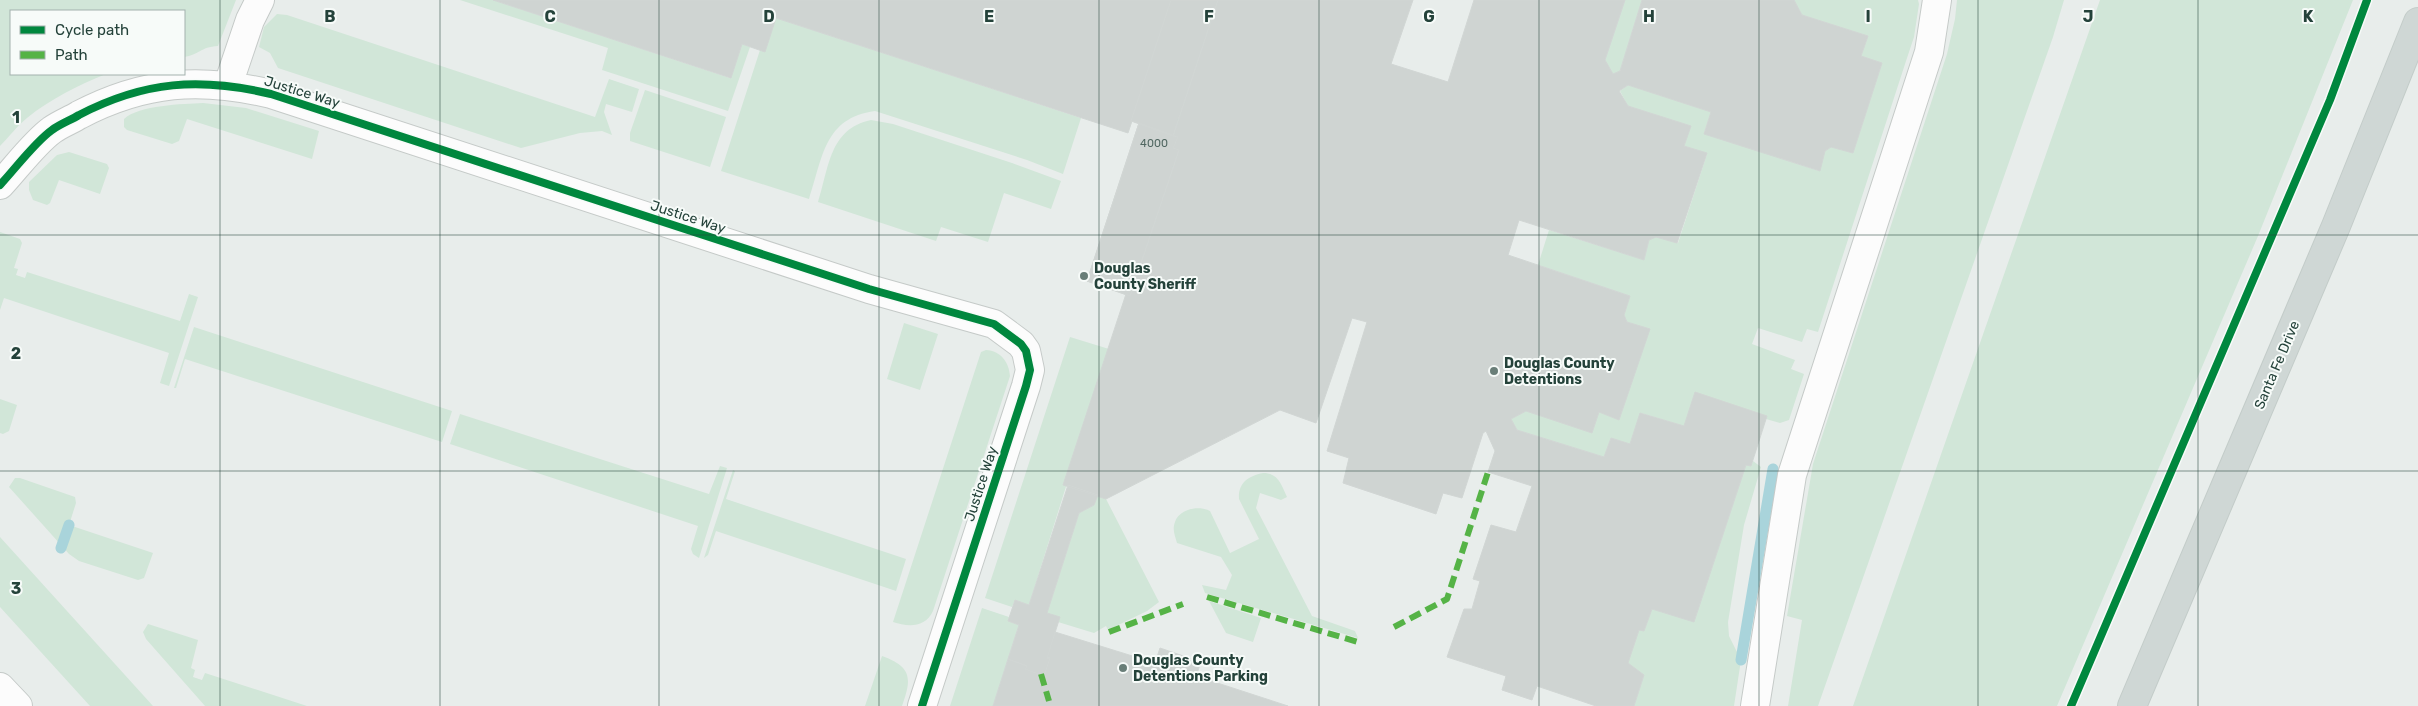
<svg xmlns="http://www.w3.org/2000/svg" width="2418" height="706" viewBox="0 0 2418 706" font-family="Rubik,sans-serif">
<rect width="100%" height="100%" fill="#e8edeb"/>
<path fill="#d1e6d8" d="M0,0H236L218,46C200,47 199,55 184,57V11H11V74H106C79,85 50,99 27,118C17,126 9,137 0,146Z
M460,0H493L730,78L742,44L750,47L728,111L602,70L608,48Z
M1625,0H1642L1620,71L1613,74L1605,60Z
M1794,0H1918L1919,4L1914,37L1906,61L1818,332L1807,329L1802,342L1758,328L1752,344L1795,360L1791,369L1804,374L1789,420L1780,423L1766,419L1767,416L1684,426L1641,413L1630,444L1611,438L1604,457L1517,430L1511,419L1526,411L1592,433L1599,412L1619,420L1649,329L1627,322L1624,315L1630,296L1538,265L1549,230L1644,260L1649,240L1656,237L1678,243L1707,154L1684,146L1690,126L1628,106L1620,91L1628,85L1711,112L1704,133L1819,171L1825,151L1831,147L1853,153L1882,63L1861,56L1868,36L1802,15Z
M1957,0H2064L2053,37L1818,706H1788L1802,620L1787,616L1813,464L1947,54L1955,19Z
M2100,0H2353L2258,236L2057,706H1853Z
M277,14L287,15L595,117L609,79L639,89L632,112L606,104L604,112L612,135L602,131L580,133L521,148L278,68L270,53L259,47L264,27Z
M776,18L1081,118L1063,174L1027,160L875,111C824,118 823,157 809,199L721,171L760,50Z
M645,90L726,117L710,167L630,141V133Z
M203,103L246,108L319,131L312,159L187,119L179,141L172,144L127,130L124,127V119C139,105 183,104 203,103Z
M871,120L893,124L1012,163L1061,181L1051,209L1004,193L988,242L941,227L936,241L818,202C829,168 829,129 871,120Z
M69,152L107,164L109,168L100,194L59,180L50,203L47,205L33,200L29,190V182L57,155Z
M0,232L20,239L22,243L14,268L18,269L16,275L25,278L27,272L180,321L189,294L198,297L169,386L160,383L169,353L4,298L0,310Z
M904,323L938,334L920,390L887,379Z
M194,327L452,411L442,442L185,359L176,388H174Z
M1070,337L1109,349L1029,605L1015,600L1012,607L985,598Z
M986,350C1001,351 1009,362 1010,376L933,611C925,628 908,627 893,622L981,352Z
M0,399L17,405L9,431L3,434L0,433Z
M460,414L709,494L720,466L727,468L699,558L693,554L691,549L698,526L450,444Z
M1753,461L1761,467L1744,525L1728,622L1729,636L1741,660L1734,706H1634L1644,675L1628,663L1639,630L1644,631L1652,609L1694,621L1746,465L1751,466Z
M733,470L735,471L726,499L906,559L896,591L716,531L708,555L704,558Z
M1263,473C1278,473 1281,484 1287,497L1281,500L1260,493L1256,508L1312,616L1355,631L1358,638L1205,593L1202,585L1226,590L1232,575L1221,557L1177,543C1175,536 1172,530 1175,522C1179,509 1199,505 1210,511L1230,553L1259,539L1239,499C1238,483 1248,476 1263,473Z
M15,478H20L75,497L76,503L69,525L153,553L144,578L138,580L79,561L69,554L9,487Z
M1098,495L1106,499L1159,602L1147,611L1108,630L1106,626L1094,633L1058,622L1047,613L1079,513L1094,505Z
M0,537L153,706H90L0,607Z
M1209,601L1261,618L1253,642L1226,633Z
M982,608L1009,617L1008,621L1019,625L993,706H950Z
M148,624L198,640L191,668L195,670L193,677L202,680L205,673L307,706H205L146,639L143,632Z
M882,656C912,667 912,678 902,706H865Z"/>
<g fill="none" stroke-linecap="round" stroke-linejoin="round">
<path stroke="#a9d4db" stroke-width="11" d="M61,548L69,525
M1741,660L1773,469"/>
</g>
<path fill="#cfd4d2" stroke="#d1d6d4" d="M493,0H1218L1173,136L1178,137L1173,148L1179,150L1130,296L1087,281L1139,123L1132,121L1128,133L776,18L765,52L742,44L731,78Z
M1171,0H1218L1173,136L1131,121Z
M1218,0H1413L1391,64L1448,82L1474,0H1625L1605,60L1613,74L1620,71L1642,0H1794L1802,15L1868,36L1861,56L1882,63L1853,153L1831,147L1825,151L1820,171L1704,134L1711,112L1628,85L1619,91L1628,106L1691,126L1684,146L1707,153L1677,243L1656,237L1649,240L1644,260L1519,220L1508,255L1630,296L1624,315L1627,322L1650,329L1619,420L1599,412L1592,433L1526,411L1511,419L1517,430L1604,457L1611,438L1630,444L1640,413L1684,426L1695,392L1767,416L1751,466L1746,465L1694,622L1652,609L1644,631L1639,630L1628,663L1644,675L1634,706H1596L1537,686L1532,700L1502,690L1506,676L1447,657L1464,609H1472L1480,581L1473,579L1491,525L1516,532L1532,486L1488,472L1495,451L1486,431L1483,433L1462,498L1443,493L1436,514L1343,483L1349,458L1327,451L1367,322L1352,318L1316,423L1280,410L1106,499L1063,485L1126,294L1130,296L1179,150L1173,148L1178,137L1173,136Z
M1139,123L1178,137L1173,148L1179,150L1130,296L1087,281Z
M1068,485L1098,495L1094,505L1079,513L1047,613L1060,617L1047,658H1050L1044,676L1025,669L1027,666L1008,659L1019,625L1008,621L1015,600L1029,605Z
M1055,632L1155,663L1160,648L1201,662L1196,676L1288,706H993L1008,659L1027,666L1025,669L1044,676L1050,658H1047Z"/>
<g fill="none" stroke-linecap="round" stroke-linejoin="round">
<defs>
<path id="minor" d="M228,85L250,20L260,0
M0,185C15,169 35,142 52,130C60,124 71,120 79,115C144,81 200,77 271,94L869,289L994,324L1021,344L1026,351L1030,370L1026,386L922,706
M0,687L18,706
M1755,706L1792,475L1929,52L1937,0"/>
<path id="major" d="M2132,706L2336,226L2418,22"/>
</defs>
<use href="#minor" stroke="#c5cac8" stroke-width="30"/>
<use href="#major" stroke="#c3ccc9" stroke-width="30"/>
<use href="#minor" stroke="#fcfcfc" stroke-width="28"/>
<use href="#major" stroke="#cfd7d5" stroke-width="28"/>
<path stroke="#55b346" stroke-width="6" stroke-dasharray="12 6" stroke-linecap="butt" d="M1207,597L1361,643
M1394,627L1447,599L1488,472
M1109,632L1183,604
M1041,674L1049,701"/>
<defs>
<path id="cycleway" d="M0,185C15,169 35,142 52,130C60,124 71,120 79,115C144,81 200,77 271,94L869,289L994,324L1021,344L1026,351L1030,370L1026,386L922,706
M2071,706L2330,100L2367,0"/>
</defs>
<use href="#cycleway" stroke="#f7fbf9" stroke-width="11"/>
<use href="#cycleway" stroke="#00873e" stroke-width="8"/>
</g>
<path fill="none" stroke="#24423a" stroke-width="1" stroke-opacity="0.55" d="M220,0V706M440,0V706M659,0V706M879,0V706M1099,0V706M1319,0V706M1539,0V706M1759,0V706M1978,0V706M2198,0V706M0,235H2418M0,471H2418"/>
<g fill="#697e78" stroke="#f7fbf9" stroke-width="2">
<circle cx="1084" cy="276" r="5"/>
<circle cx="1494" cy="371" r="5"/>
<circle cx="1123" cy="668" r="5"/>
</g>
<g text-anchor="middle" dominant-baseline="central" stroke-width="4" stroke-linejoin="round" paint-order="stroke">
<g font-size="11" fill="#506761">
<text x="1154" y="143">4000</text>
</g>
<g font-size="14" fill="#24423a" stroke="#f7fbf9">
<text transform="translate(302 92) rotate(17)">Justice Way</text>
<text transform="translate(688 217) rotate(18)">Justice Way</text>
<text transform="translate(2277 365) rotate(-67)">Santa Fe Drive</text>
<text transform="translate(981 484) rotate(-72)">Justice Way</text>
</g>
<g font-size="14" font-weight="bold" fill="#24423a" stroke="#f7fbf9" text-anchor="start">
<text x="1094" y="268">Douglas<tspan x="1094" dy="16">County Sheriff</tspan></text>
<text x="1504" y="363">Douglas County<tspan x="1504" dy="16">Detentions</tspan></text>
<text x="1133" y="660">Douglas County<tspan x="1133" dy="16">Detentions Parking</tspan></text>
</g>
</g>
<g font-size="16" text-anchor="middle" font-weight="bold" fill="#24423a" stroke="#f7fbf9" stroke-width="4" stroke-linejoin="round" paint-order="stroke">
<text x="330" y="22">B</text>
<text x="550" y="22">C</text>
<text x="769" y="22">D</text>
<text x="989" y="22">E</text>
<text x="1209" y="22">F</text>
<text x="1429" y="22">G</text>
<text x="1649" y="22">H</text>
<text x="1868" y="22">I</text>
<text x="2088" y="22">J</text>
<text x="2308" y="22">K</text>
<text x="16" y="123">1</text>
<text x="16" y="359">2</text>
<text x="16" y="594">3</text>
</g>
<rect x="10" y="10" width="175" height="65" fill="#f7fbf9" stroke="#a3b1ad"/>
<rect x="20" y="26" width="25" height="8" fill="#00873e" stroke="#a3b1ad"/>
<text x="55" y="35" font-size="15" fill="#24423a">Cycle path</text>
<rect x="20" y="51" width="25" height="8" fill="#55b346" stroke="#a3b1ad"/>
<text x="55" y="60" font-size="15" fill="#24423a">Path</text>
</svg>
